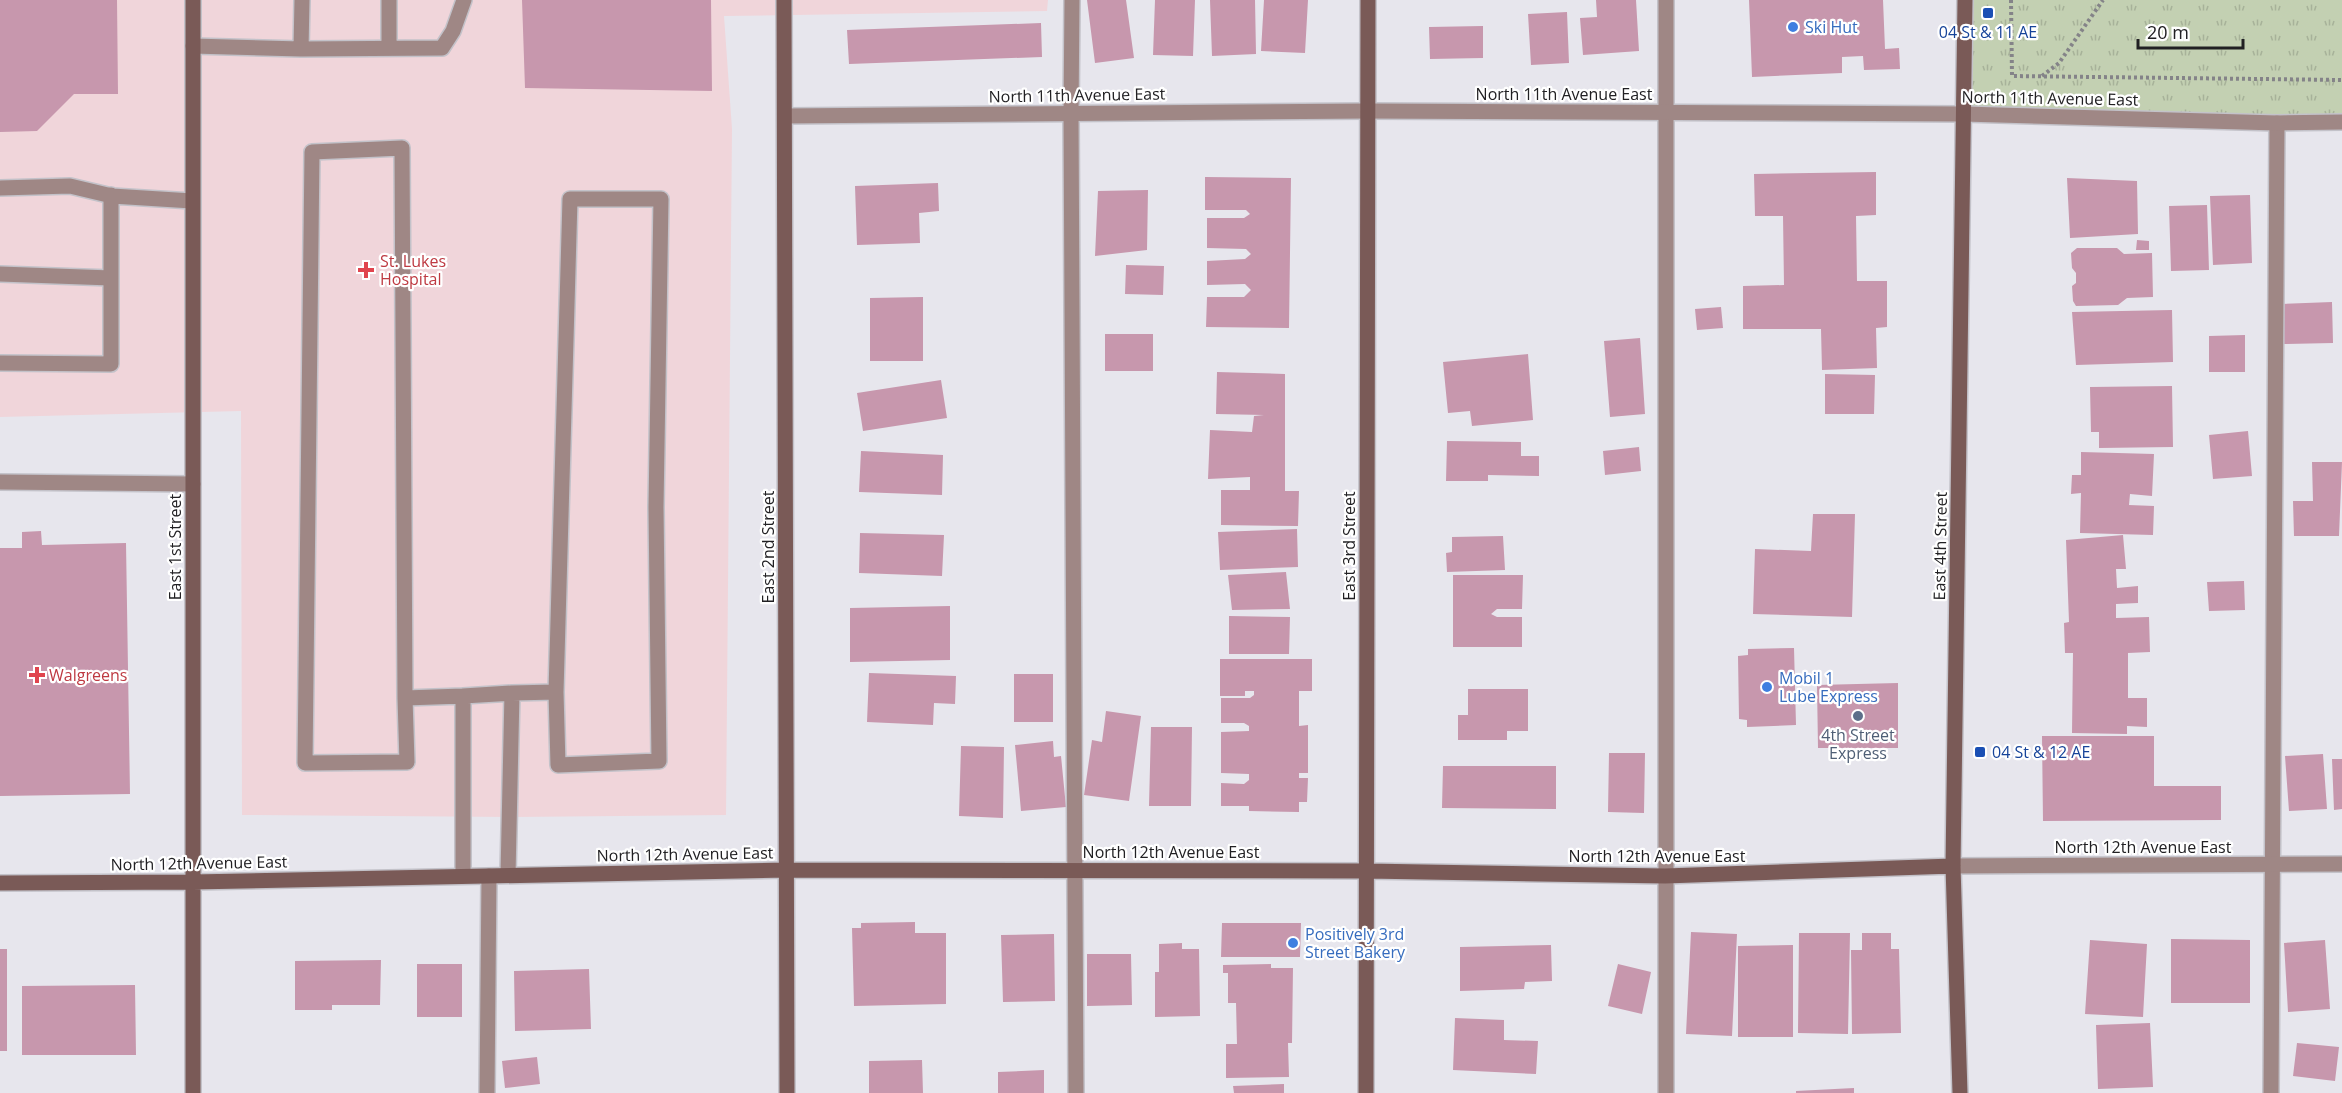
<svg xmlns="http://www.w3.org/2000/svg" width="2342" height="1093" viewBox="0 0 2342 1093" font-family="'Open Sans',sans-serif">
<defs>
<pattern id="park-tufts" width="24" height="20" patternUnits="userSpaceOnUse" patternTransform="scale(1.5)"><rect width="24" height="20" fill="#c3d0b2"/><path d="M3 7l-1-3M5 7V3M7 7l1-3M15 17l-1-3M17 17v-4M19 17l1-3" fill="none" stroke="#a7b299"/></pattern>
</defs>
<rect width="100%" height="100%" fill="#e7e6ed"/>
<path fill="#f0d5da" d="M0,0H1048L1047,11L724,16L732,129L726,815L514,817L242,815L241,411L0,417Z"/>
<path fill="url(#park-tufts)" d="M1965,0H2342V122L1964,114Z"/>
<path fill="#c797ad" d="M0,0H117L118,94H74L37,131L0,132Z
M522,0H711L712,91L525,88Z
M1087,0H1126L1134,58L1095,63Z
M1155,0H1195L1193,56L1153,55Z
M1210,0H1255L1256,54L1212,56Z
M1264,0H1308L1305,53L1261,51Z
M1596,0H1636L1639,51L1583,55L1580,18L1597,17Z
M1749,0H1883L1885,49L1899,48L1900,69L1864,70L1863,56L1842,57V73L1752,77Z
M1567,12L1569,63L1531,65L1528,14Z
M1041,23L1042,57L849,64L847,30Z
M1483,26V58L1430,59L1429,27Z
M1876,172V215L1856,216L1857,281H1887V327L1876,328L1877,368L1822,370L1821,329H1743V286L1784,285L1783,216H1755L1754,174Z
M1205,177L1291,178L1289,328L1206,327L1207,297H1244L1251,290L1245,284L1207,285V261L1245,259L1251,254L1246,249L1207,248V218H1244L1250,214L1246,210H1205Z
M2067,178L2137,181L2138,234L2070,238Z
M938,183L939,211L919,213L920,243L857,245L855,186Z
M1148,190L1147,250L1095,256L1098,191Z
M2250,195L2252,263L2213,265L2210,196Z
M2207,205L2209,270L2171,271L2169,206Z
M2137,240L2149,241V250H2136Z
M2077,248H2117L2124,254L2152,253L2153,297L2127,298L2118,305L2076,306L2073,301L2072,286L2076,283V273L2072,268L2071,253Z
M1126,265L1164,266L1163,295L1125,294Z
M923,297V361H870V298Z
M2332,302L2333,343L2282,344L2280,304Z
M1721,307L1723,328L1697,330L1695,309Z
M2172,310L2173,362L2076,365L2072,312Z
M1105,334H1153V371H1105Z
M2245,335V372H2209V336Z
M1640,338L1645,414L1610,417L1604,341Z
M1528,354L1533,420L1472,426L1470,411L1448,413L1443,362Z
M1217,372L1285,374V491H1299L1298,526L1221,525V490H1250V477L1208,479L1210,430L1252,432L1254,416L1264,415L1216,414Z
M1825,374L1875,375L1874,414H1825Z
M941,380L947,418L863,431L857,393Z
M2172,386L2173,447L2099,448V432H2091L2090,387Z
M2248,431L2252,476L2213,479L2209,435Z
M1447,441L1521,442V456H1539V476L1488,475V481H1446Z
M1639,447L1641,471L1605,475L1603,451Z
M861,451L943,455L942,495L859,492Z
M2081,452L2154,454L2152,496L2130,494L2129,505L2154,506L2153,535L2080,533L2081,493L2071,494L2072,475H2081Z
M2312,462H2342L2339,536H2294L2293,501H2313Z
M1813,514H1855L1852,617L1753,614L1755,549L1811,551Z
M1297,529L1298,567L1220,570L1218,532Z
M41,531L42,545L126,543L130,794L0,796V548H22V532Z
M860,533L944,535L942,576L859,573Z
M2123,535L2126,569H2116L2117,588L2138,586V603L2116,604V618L2149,617L2150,652L2128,653V698H2147V727L2127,726V734L2072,733L2073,653H2065L2064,623L2069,622L2066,540Z
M1503,536L1505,570L1447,572L1446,553L1452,552V537Z
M1286,572L1290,609L1232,610L1228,575Z
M1453,575H1523L1522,609H1497L1491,614L1497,617H1522V647H1453Z
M2244,581L2245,610L2209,611L2207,582Z
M950,606V660L850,662V608Z
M1229,616L1290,617L1289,654H1229Z
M1794,648L1796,725L1747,727V720L1739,719L1738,656L1748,655V649Z
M1220,659H1312V691H1299V726L1308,725V773H1299V778H1308L1307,802H1299V812L1249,811V806H1221V783L1244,784L1249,780V774L1221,773V732L1249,731V726L1244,723H1221V698H1250L1254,695V691H1245V696H1220Z
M869,673L956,676L955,704L934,703L933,725L867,722Z
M1014,674H1053V722H1014Z
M1898,683V748H1818L1817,685Z
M1468,689H1528V731H1507V740H1458V715H1468Z
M1106,711L1141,716L1129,801L1084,795L1092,740L1102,742Z
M1151,727H1192L1191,806H1149Z
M2042,736H2154V786H2221V820L2043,821Z
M1053,741L1054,757L1061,756L1066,807L1021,811L1015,745Z
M961,746L1004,747L1003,818L959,816Z
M1609,753H1645L1644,813L1608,812Z
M2323,754L2327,809L2289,811L2285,756Z
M2332,759H2342V809L2334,810Z
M1443,766H1556V809L1442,808Z
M915,922V933H946V1004L854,1006L852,928H861V923Z
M1222,923H1301L1300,957H1221Z
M1691,932L1737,934L1732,1036L1686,1034Z
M1799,933H1850L1848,1034L1798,1033Z
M1862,933H1891V949H1899L1901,1033L1852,1034L1851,950H1862Z
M1054,934L1055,1001L1003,1002L1001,935Z
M2171,939L2250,940V1003H2171Z
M2090,940L2147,944L2143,1017L2085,1014Z
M2325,940L2330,1009L2288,1012L2284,943Z
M1182,943V949H1199L1200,1016L1155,1017V972H1159V944Z
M1551,945L1552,981L1525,982L1524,989L1460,991V947Z
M1793,945V1037H1738V946Z
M0,949H7V1051H0Z
M1087,954H1131L1132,1005L1087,1006Z
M381,960L380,1005H332V1010H295V961Z
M417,964H462V1017H417Z
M1271,964V968H1293L1292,1043H1288L1289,1077L1226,1078V1044H1237L1236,1003H1228V973H1223V965Z
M1618,964L1651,972L1642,1014L1608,1006Z
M589,969L591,1029L515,1031L514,971Z
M135,985L136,1055H22V986Z
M1455,1018L1504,1020V1040L1538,1041L1536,1074L1453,1070Z
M2150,1023L2153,1087L2098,1089L2096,1025Z
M2297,1043L2339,1047L2335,1081L2293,1076Z
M537,1057L540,1084L505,1088L502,1061Z
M922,1060L923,1093H869V1061Z
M1044,1070V1093H998V1072Z
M1284,1084V1093H1234L1233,1086Z
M1854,1088V1093H1796V1091Z"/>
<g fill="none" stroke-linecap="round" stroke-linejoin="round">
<defs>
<path id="lane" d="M1072,0L1071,113L1076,1093
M1666,0V1093
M193,46L301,49L442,48L453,31L464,0
M389,48V0
M301,49L302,0
M0,188L70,186L112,196L192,201
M0,274L111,278
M0,363L111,364V195
M0,482L193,484
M512,693L556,692L570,199H661L656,507L659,761L558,765L556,692
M405,698L407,762L305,763L312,152L402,148L405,698L463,696
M463,876V696L512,693L508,875
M487,1093L489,876
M2271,1093L2277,123"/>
<path id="street" d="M785,116L1367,111L1964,114L2277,123L2342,122
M1953,866L2342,864"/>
<path id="secondary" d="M193,0V1093
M784,0L787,1093
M0,883L193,882L786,870L1367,871L1665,876L1953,866
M1366,1093L1368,0
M1960,1093L1953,866L1965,0"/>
</defs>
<use href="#lane" stroke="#c3c2c9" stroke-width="18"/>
<use href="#street" stroke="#c3c2c9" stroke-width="18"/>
<use href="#secondary" stroke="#c3c2c9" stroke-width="18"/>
<path stroke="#848388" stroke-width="4" stroke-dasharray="3 3" stroke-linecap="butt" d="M2011,0L2012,76L2342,80
M2042,76L2059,63L2103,0"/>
<use href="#lane" stroke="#9f8785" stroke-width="15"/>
<use href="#street" stroke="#9f8785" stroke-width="15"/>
<use href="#secondary" stroke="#7a5a57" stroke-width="15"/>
</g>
<g fill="#1a4fb4" stroke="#fff" stroke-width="2">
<rect x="1982" y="7" width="12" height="12" rx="3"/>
<rect x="1974" y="746" width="12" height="12" rx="3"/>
</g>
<g fill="#3f7fe0" stroke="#fff" stroke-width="2">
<circle cx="1793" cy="27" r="6"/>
<circle cx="1767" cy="687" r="6"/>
<circle cx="1293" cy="943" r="6"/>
</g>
<g fill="#e0444e" stroke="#fff" stroke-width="2">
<path d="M363 261h6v6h6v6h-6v6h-6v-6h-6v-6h6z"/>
<path d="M34 666h6v6h6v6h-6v6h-6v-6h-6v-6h6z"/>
</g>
<circle fill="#5c6f8a" stroke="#fff" stroke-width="2" cx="1858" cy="716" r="6"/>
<g text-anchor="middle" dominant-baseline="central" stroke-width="4.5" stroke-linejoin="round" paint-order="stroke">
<g font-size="16" fill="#366cbe" stroke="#fff" text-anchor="start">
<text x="1805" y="27">Ski Hut</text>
<text x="1779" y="678">Mobil 1<tspan x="1779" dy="18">Lube Express</tspan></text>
<text x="1305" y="934">Positively 3rd<tspan x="1305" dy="18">Street Bakery</tspan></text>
</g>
<g font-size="16" fill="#164399" stroke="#fff">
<text x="1988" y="32">04 St &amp; 11 AE</text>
<text x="1992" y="752" text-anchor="start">04 St &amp; 12 AE</text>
</g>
<g font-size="16" fill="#212023" stroke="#fff">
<text x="1564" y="94">North 11th Avenue East</text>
<text transform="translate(1077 95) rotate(-1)">North 11th Avenue East</text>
<text transform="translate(2050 98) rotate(1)">North 11th Avenue East</text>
<text transform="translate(1349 546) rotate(-90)">East 3rd Street</text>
<text transform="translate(1940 546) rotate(-89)">East 4th Street</text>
<text transform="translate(175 547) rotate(-90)">East 1st Street</text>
<text transform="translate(768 547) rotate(-90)">East 2nd Street</text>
<text x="2143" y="847">North 12th Avenue East</text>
<text x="1171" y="852">North 12th Avenue East</text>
<text transform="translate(685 854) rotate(-1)">North 12th Avenue East</text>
<text x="1657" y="856">North 12th Avenue East</text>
<text transform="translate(199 863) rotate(-1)">North 12th Avenue East</text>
</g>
<g font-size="16" fill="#be3a42" stroke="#fff" text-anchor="start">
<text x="380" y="261">St. Lukes<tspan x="380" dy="18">Hospital</tspan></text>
<text x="49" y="675">Walgreens</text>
</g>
<g font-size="16" fill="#4e5e75" stroke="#fff">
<text x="1858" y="735">4th Street<tspan x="1858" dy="18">Express</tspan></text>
</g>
</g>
<path d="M2138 39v9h105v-9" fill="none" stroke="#212023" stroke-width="3"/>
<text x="2147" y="39" font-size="18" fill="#212023" stroke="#ffffff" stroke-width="4.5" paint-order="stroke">20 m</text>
</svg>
